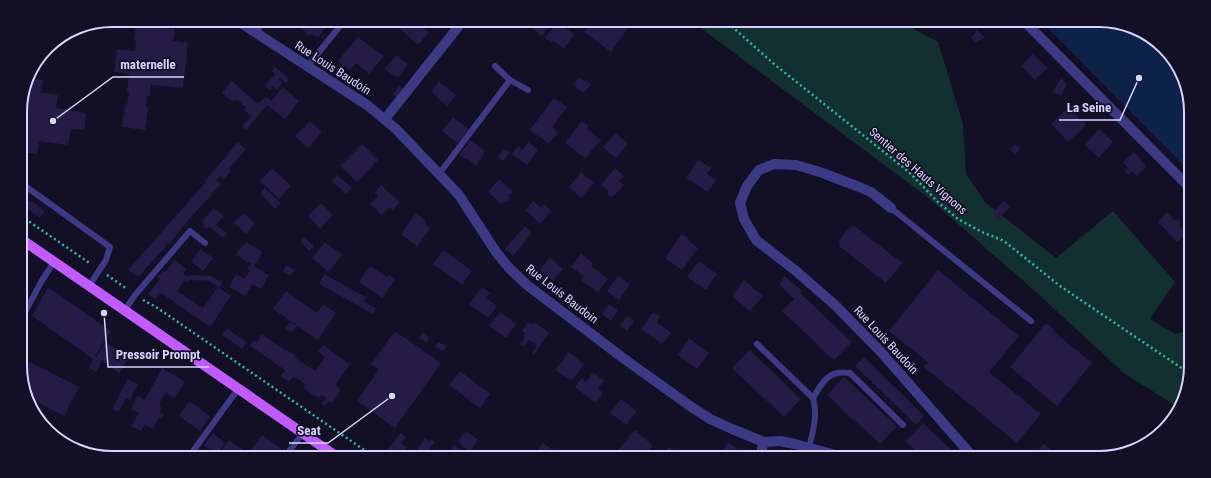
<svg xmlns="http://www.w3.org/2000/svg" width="1211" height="478" viewBox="0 0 1211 478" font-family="'Roboto Condensed',sans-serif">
<rect width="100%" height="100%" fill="#130f26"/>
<path fill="#12302f" d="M694,23L905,24L938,42L963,124L966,174L985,202L1056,258L1113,211L1175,282L1150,319L1175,334L1187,331L1186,396L1178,407L1125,374L1036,292L926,196Z"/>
<path fill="#0c2248" d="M1045,25H1129L1172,56L1190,100L1189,171Z"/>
<path fill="#241b47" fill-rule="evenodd" d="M144,20H161L160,28L175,29L173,41L188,43L183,88L151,85L150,96H147L146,107H148L145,130L122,127L125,104L127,105L129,93L127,92L129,74L114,72L117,49L135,51L136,41L134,39L136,25H144Z
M288,21H321L327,26L317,38L312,34L310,36L300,27Z
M402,21H416L429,32L418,45L398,27Z
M528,22H552L542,36L532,28L533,26Z
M557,22L574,34L564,49L553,41L552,43L545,38Z
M592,22L629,23L631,24L611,52L584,32Z
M977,30L985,37L976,43L971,37Z
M358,37L384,56L369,74L356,63L350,70L338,61Z
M1033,54L1047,68L1035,80L1021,66Z
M396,55L408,65L397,78L385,69Z
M275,67L290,80L286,83L280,78L278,79L282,83L277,90L273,86L270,90L265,86L275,74L272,71Z
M579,77L584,81L586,80L591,84L584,93L573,85Z
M28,78L43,80L41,93L58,95L56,108L86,113L84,130L71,129L68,145L39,141L37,154L20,152V106Z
M1061,78L1067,84L1061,96L1053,92Z
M232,81L258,104L266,97L271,101L283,87L299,101L285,119L267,105L246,130L242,126L251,116L244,110L246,107L236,99L233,102L222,93Z
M439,82L456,95L447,106L431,92Z
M399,86L405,90L398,99L393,94Z
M554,98L567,107L552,127L558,132L549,144L530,130Z
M1071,105L1076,110L1074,111L1080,120L1084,119L1085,126L1068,142L1051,124Z
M453,117L469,129L458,143L442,131Z
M310,121L322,132L308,148L295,136Z
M582,121L589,126L587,129L601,140L585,158L565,143Z
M1099,129L1113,142L1099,158L1085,145Z
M616,133L628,144L616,158L603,147Z
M470,140L485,151L476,166L467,158L465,159L459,155Z
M238,142L246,149L229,169L231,171L224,180L220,176L216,180L221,184L191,217L169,244L167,243L164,251L163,250L138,277L128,270L206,182L205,181Z
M528,142L538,150L527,165L512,154L518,146L522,150Z
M362,144L378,160L357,182L340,166Z
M1015,144L1020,149L1015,155L1010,149Z
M504,149L510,152L503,161L498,157Z
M1134,152L1146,166L1137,176L1132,171L1128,175L1125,171L1128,168L1123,162Z
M698,160L711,168L707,174L716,180L708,192L686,178Z
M272,168L291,186L279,199L260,181Z
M615,168L624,176L619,181L624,185L614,196L613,195L611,197L607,194L609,191L601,185Z
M581,172L594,183L581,198L569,187Z
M337,175L352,188L346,194L332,181Z
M499,179L513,191L508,196L510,198L506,203L504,201L501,204L488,192Z
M381,185L400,202L393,210L390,207L382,215L370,204L378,196L374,193Z
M265,188L281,203L275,209L260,193Z
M30,200L45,211L40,218L25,207Z
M533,201L541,208L544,204L551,211L540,224L525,210Z
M1004,201L1010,207L998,219L993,213Z
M321,203L333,215L320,229L308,216Z
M214,208L224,216L216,225L227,233L223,238L208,226L206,229L203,226L205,224L202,221Z
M1167,212L1175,221L1177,219L1181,223L1179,225L1187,233L1177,242L1158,222Z
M244,213L255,223L246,234L234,223Z
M416,213L426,221L424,223L430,229L417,246L401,234Z
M853,225L902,263L886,283L838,245L840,243L838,242L850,226L851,228Z
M525,226L532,233L513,256L505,249Z
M682,234L689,239L688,240L698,248L682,270L665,258Z
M304,237L314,246L309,251L300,241Z
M246,242L263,252L254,266L269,275L261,289L253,284L245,296L229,287L236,274L245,279L250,270L248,269L251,264L236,255L242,246L243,247Z
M325,242L342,255L328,272L312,258Z
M201,249L213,258L203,271L191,261Z
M443,250L472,271L462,285L433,264Z
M581,254L593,263L591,266L608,279L598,292L581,280L584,276L571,267Z
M550,257L563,269L553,281L540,270Z
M175,260L186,269L183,273L187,277L190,275L211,276L222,282L219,288L231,296L210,327L161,293L155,299L148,294L160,279L157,277L163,271L165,272ZM185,280L187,282L189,280L209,281L218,287L203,308L177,291Z
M699,261L717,274L706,290L687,277Z
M286,265L294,270L290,276L283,272Z
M370,266L387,277L389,275L395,279L382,298L359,282Z
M938,270L1019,336L989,372L1041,414L1017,443L924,367L928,362L889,331Z
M324,274L366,297L364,302L376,308L373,314L319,284Z
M618,276L630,284L619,300L607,291Z
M785,276L802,291L800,293L852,342L834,360L782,311L794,299L779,284Z
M744,280L763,296L750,311L732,296Z
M48,287L111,331L95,356L96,357L106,342L129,359L119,373L102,360L96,372L89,368L93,359L32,316Z
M482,287L490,293L486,298L497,306L488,318L469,304Z
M286,291L317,313L323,304L336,313L318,340L273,309Z
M609,304L618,310L611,321L602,314Z
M500,312L516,324L506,338L489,326Z
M653,312L660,317L657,322L671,333L662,344L641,329Z
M627,316L634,321L627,331L620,326Z
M290,322L297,326L292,333L285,328Z
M528,322L532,324L534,322L549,333L534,354L532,353L537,346L529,340L524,347L520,344L525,337L523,336L525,333L522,331Z
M1046,323L1055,330L1053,331L1092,363L1057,406L1010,367Z
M227,328L246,342L242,349L222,335Z
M395,331L441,363L395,428L357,401L379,369L371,364Z
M422,333L429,337L427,342L419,338Z
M262,334L286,351L287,350L295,355L294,357L315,371L325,357L318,352L323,345L350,364L335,385L341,390L332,403L329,401L324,406L321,404L326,398L321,395L319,398L317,396L316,397L303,388L305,384L293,376L289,382L281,376L285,370L250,346L254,340L257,342Z
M689,338L709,353L697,369L678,355Z
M438,342L447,346L444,351L435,347Z
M750,350L801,399L784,417L732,368Z
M569,352L584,364L572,381L555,370Z
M864,357L924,416L916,425L855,366Z
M22,358L79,387L64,416L29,398L22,384Z
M162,368L185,382L174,398L166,392L159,405L161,406L160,408H161L160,412L164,414L161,419L159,418L153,429L145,424L141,431L131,426L139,413L131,409L138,396L145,400Z
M460,371L490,394L480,408L449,385Z
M593,372L604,381L598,389L603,393L596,403L575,387L582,378L586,382Z
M844,377L897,426L880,444L827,395Z
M128,379L138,384L130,400L126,398L118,412L112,409Z
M621,399L637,411L626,425L610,413Z
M189,401L210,416L200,431L179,416Z
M923,423L936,435L958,457H921L906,441Z
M635,430L653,446L647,453L650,456H623L617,451Z
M466,431L478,440L469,452L458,441Z
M213,433L225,443L217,454H215L204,445Z
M401,433L406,437L401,443L407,447L404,450L410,455L393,454L387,450Z
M262,435L282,449L278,454H248Z
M425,438L429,441L431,439L435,442L428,451L434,455H416L414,453Z
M229,440L243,450L240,454H219Z
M728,442L737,448L731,456H725L721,453Z
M543,443L560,455H534Z
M1044,444L1054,453L1050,458L1032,457Z
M454,445L461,450L457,455H447Z
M669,447L676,452L674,456H662Z"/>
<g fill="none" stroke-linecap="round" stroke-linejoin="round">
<path stroke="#2fb8b0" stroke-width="2.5" stroke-dasharray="2 3" stroke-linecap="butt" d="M728,23L774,64L909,172L938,202L958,219L982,232L1004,241L1060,286L1186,371
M21,216L91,264
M107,275L127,289
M143,300L156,307L370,454"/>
<path stroke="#3d3a85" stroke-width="6" d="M255,33L264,21
M495,66L510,80L528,90
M307,67L344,21
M439,174L510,80
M21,183L110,247L106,260L89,286
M891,208L1031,321
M125,310L135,295L190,231L205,243
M21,320L41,282L54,262
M757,344L813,398C818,415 813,430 809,448
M813,398C823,381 828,370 850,373L903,425
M191,454L238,389
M287,454L303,433"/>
<path stroke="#3d3a85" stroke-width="10" d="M238,21L367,105L396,129L459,195L496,252L510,269L527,285L623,358L690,406L710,419L732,429L764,442L780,441L795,444L843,457
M1027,24L1189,187
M385,119L462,22
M891,208L871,192L859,187L820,172L796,165L774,164L759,170L747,186L740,203L744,219L756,240L796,271L835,305L881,352L973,457
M760,456L764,442"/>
<path stroke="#c25bff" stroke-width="10" d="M21,239L333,454"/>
</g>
<g text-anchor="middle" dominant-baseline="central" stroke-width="3.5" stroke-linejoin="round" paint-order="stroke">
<g font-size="12" fill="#d9d4ff" stroke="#130f26">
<text transform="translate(333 68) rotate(33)">Rue Louis Baudoin</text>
<text transform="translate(918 171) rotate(41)">Sentier des Hauts Vignons</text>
<text transform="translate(562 294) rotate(38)">Rue Louis Baudoin</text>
<text transform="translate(886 340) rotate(47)">Rue Louis Baudoin</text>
</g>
</g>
<path d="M0 0H1211V478H0ZM112 27H1099A85 85 0 0 1 1184 112V366A85 85 0 0 1 1099 451H112A85 85 0 0 1 27 366V112A85 85 0 0 1 112 27Z" fill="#130f26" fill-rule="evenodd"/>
<path fill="none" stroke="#d9d4ff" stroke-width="2" d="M112 27H1099A85 85 0 0 1 1184 112V366A85 85 0 0 1 1099 451H112A85 85 0 0 1 27 366V112A85 85 0 0 1 112 27Z"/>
<path fill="none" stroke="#d9d4ff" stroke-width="1.5" d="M53 121L113 77H184M1139 78L1120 120H1059M104 313L108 367H209M392 396L328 443H289"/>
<g fill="#d9d4ff" stroke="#130f26" stroke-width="1.5">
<circle cx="53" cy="121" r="4"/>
<circle cx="1139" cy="78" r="4"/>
<circle cx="104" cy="313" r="4"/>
<circle cx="392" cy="396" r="4"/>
</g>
<g font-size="13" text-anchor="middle" font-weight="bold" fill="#d9d4ff" stroke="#130f26" stroke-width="3.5" stroke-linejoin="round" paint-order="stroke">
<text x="148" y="69">maternelle</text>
<text x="1089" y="112">La Seine</text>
<text x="158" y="359">Pressoir Prompt</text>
<text x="309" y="435">Seat</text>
</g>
</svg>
